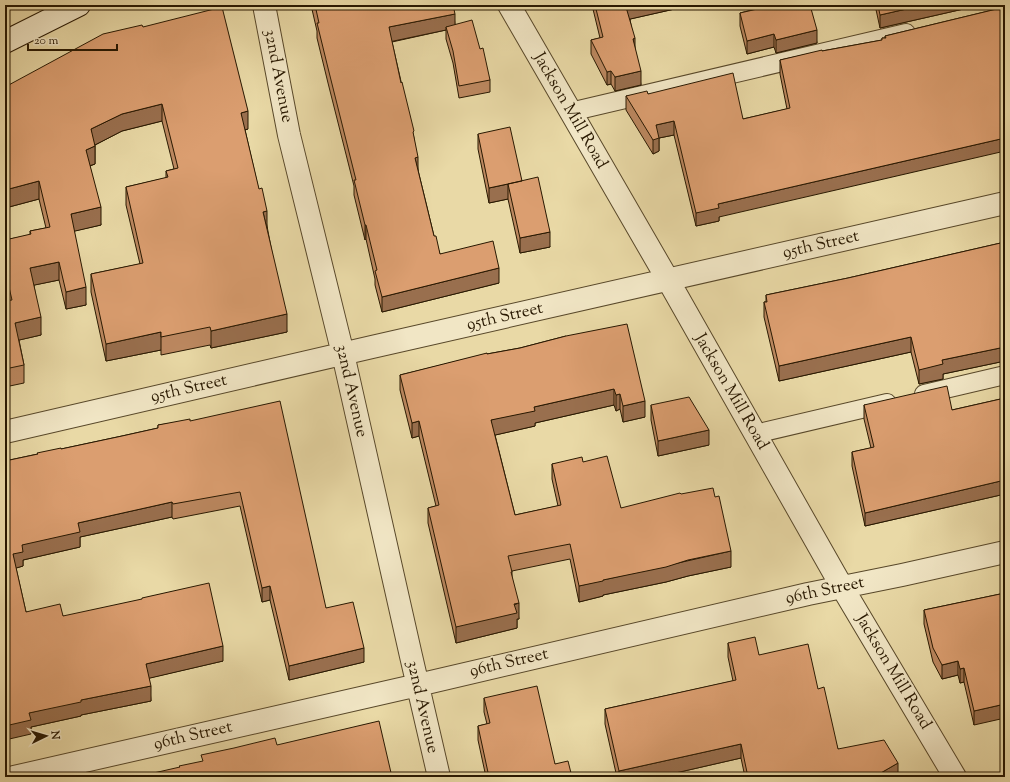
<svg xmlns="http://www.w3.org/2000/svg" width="1010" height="782" viewBox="0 0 1010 782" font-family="'Sorts Mill Goudy',serif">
<rect width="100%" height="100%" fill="#e9d9a6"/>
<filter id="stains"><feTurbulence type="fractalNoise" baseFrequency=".005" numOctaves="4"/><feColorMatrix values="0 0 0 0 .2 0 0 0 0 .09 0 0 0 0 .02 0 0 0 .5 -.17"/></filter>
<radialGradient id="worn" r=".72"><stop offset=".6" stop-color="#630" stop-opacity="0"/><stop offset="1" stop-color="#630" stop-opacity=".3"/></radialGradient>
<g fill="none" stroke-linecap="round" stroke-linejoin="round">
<defs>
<path id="lane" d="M570,112L906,33
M924,394L1005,375
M755,434L887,403"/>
<path id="street" d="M264,5L289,135L343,354L411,656L439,777
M509,5L668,280L842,587L955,777
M5,432L372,347L1005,203
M14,777L418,685L808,594L902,575L1005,552"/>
<path id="secondary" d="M5,42L79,5"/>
</defs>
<use href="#lane" stroke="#58482a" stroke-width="20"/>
<use href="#street" stroke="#58482a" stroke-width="24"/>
<use href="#secondary" stroke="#281801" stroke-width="24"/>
<use href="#lane" stroke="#f1e6c5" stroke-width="18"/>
<use href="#street" stroke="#f1e6c5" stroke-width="22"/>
<use href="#secondary" stroke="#f1e6c5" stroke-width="22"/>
</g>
<path fill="#bc8860" stroke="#281801" d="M311,5H453L455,25L490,80V92L459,98L453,63L446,39V30L392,42L414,138L418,170L434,236L440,254L499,283L382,312L375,285V279L366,239L365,240L354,195V186L328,83L317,38V31Z
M592,5H679V8L630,19L641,85L615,91L611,84L607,85L591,54V40L600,38Z
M763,5H810L817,43L776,53L774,47L747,54L740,26V13L763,7Z
M875,5H981L880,28Z
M1005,7L719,217V221L696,226L674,135L659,138V151L653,154L626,110V96L648,94L743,119L787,109L780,74V60L822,51L882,40V38H885V36Z
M143,27L248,129L245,130L267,226L287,332L211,348L210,345L161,355V350L106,361L91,292V274L140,264L126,205V187L166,178V171L174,169L162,121L122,131L95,145V164L90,166L101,225L74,231L86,305L66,309L59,280L34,285L41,335L19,340L24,365V383L5,387V301H8L5,287V240L30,235V231L46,228L39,199L9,207L7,201L5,202V87Z
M478,134L522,181L550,247L520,253L508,199L489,203L478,149Z
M1005,242V361L943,374V379L919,384L911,352L779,381L764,317V302H766V295L848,278Z
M566,336L645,417L623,422L620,409L616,411L614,405L535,423V426L495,435L515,515L558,506L552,479V464L583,462L621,508L731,567L688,576L666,582L603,595V596L579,602L570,559L512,571V577L519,619H517V628L456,643L428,523V508L436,506L419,436L412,438L400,390V375L487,354L520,348Z
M1005,398V494L865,526L852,466V452L871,448L864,419V405L952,410Z
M651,405L709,445L658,456L651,420Z
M190,421L326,608L364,662L289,680L270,600L262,602L240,506L173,519L172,517L80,537V547L23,560V566L16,568L26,612L63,616L223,661L149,678L151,701L81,715V716L31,727V734L5,461L122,436L158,428V425Z
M1005,593L974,725L964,682L960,683L958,675L942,679L933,662L924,624V610Z
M728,643L759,655L818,689L838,749L898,777H745L741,758L658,777H595L616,773L605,724V709L733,681L728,657Z
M484,698L555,764L572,777H486L478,740V726L487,724L484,712Z"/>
<path fill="#996f4e" stroke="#281801" d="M634,5H679V8L626,20V7Z
M924,5H981L880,28V15Z
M455,14V28L446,27V30L389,42V27Z
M817,30V43L776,53V40Z
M774,34V47L747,54V41Z
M635,38V52L633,39Z
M611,71V84L607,85V72Z
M641,71V85L615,91V77Z
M162,104V121L122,131L91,147V129L122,114Z
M248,111V129L241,131V113Z
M674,121V135L659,138V151L653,154V140L656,125Z
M1005,138V151L719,217V221L696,226V213L718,204Z
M95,146V164L86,167V150Z
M418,157V172L415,158Z
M39,181V199L9,207V189Z
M522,181L508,184V199L489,203V188Z
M7,183V201L5,202V184Z
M101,207V225L71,232V214Z
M267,211V229L263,212Z
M365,225H366V239L365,240Z
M550,232V247L520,253V238Z
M59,262V280L30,286V268Z
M499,268V283L382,312V297Z
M86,287V305L66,309V292Z
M287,314V332L211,348V331Z
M41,317V335L15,341V323Z
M161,332V350L106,361V344Z
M911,337V352L779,381V366Z
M1005,347V361L943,374V379L919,384V370L942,360Z
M614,389V405L535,423V426L491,436V420L534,407Z
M620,394V409L616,411V395Z
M645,401V417L623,422V406Z
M419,421V436L412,438V423Z
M709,430V445L658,456V441Z
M1005,480V494L865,526V513Z
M172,502V517L80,537V547L23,560V566L13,569V554L22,545L78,523Z
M731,551V567L688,576L666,582L603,595V596L579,602V586L603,580Z
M270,586V600L262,602V588Z
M519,603V619H517V628L456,643V627Z
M223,646V661L146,679V664Z
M364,648V662L289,680V666Z
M958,661V675L942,679V665Z
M964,668V682L960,683V669Z
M151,686V701L81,715V716L31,727V734L5,740V726L29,713L81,700Z
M1005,704V718L974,725V711Z
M741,744V758L658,777H619V771Z
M898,763V777H879V774Z"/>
<path fill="#db9e70" stroke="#281801" d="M315,5H453L455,14L389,27L390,32L401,83L402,82L414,131L413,132L418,157L415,158L434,236H436L440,254L493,241L499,268L382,297L375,271L377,270L366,225H365L354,180H356L328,68L317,23H319Z
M595,5H634L626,7L635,38L633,39L641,71L615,77L611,71L607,72L591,40L603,37Z
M766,5H810L817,30L776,40L774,34L747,41L740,13L766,7Z
M878,5H924L880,15Z
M222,7L248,111L241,113L259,189L262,188L267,211L263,212L287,314L211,331L210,327L161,337V332L106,344L91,274L143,263L126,187L168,177L166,171L178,168L162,104L122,114L91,129L95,146L86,150L101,207L71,214L86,287L66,292L59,262L30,268L41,317L15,323L24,365L5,369V301L12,300L5,270V240L31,234L30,231L50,227L39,181L9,189L7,183L5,184V87L103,34L142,25L143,27Z
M1005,7V138L718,204L719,208L696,213L674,121L656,125L659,138L653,140L626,96L647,91L648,94L733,73L743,119L790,108L780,60L822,50V51L882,40V38H886L885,36Z
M472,20L480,49L483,48L490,80L459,86L453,51L446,27Z
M510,127L522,181L489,188L478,134Z
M538,177L550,232L520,238L508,184Z
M1005,242V347L942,360L943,364L919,370L911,337L779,366L764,302H767L766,295L848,278Z
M627,324L645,401L623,406L620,394L616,395L614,389L534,407L535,411L491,420L515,515L561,505L552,464L582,457L583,462L607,456L621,508L680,493L681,494L713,488L715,497L719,496L731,551L688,560L666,567L603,580V581L579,586L570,544L508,556L512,572H511L519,603L514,604L517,613L456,627L428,508L439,505L419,421L412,423L400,375L487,353V354L520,348L566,336Z
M947,386L952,410L1005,398V480L865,513L852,452L874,447L864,405Z
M689,397L709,430L658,441L651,405Z
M280,401L326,608L353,602L364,648L289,666L270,586L262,588L240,492L173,504L172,502L78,523L80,532L22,545L23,552L13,554L26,612L60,604L63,616L142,599V598L209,583L223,646L146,664L151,686L81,700V702L29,713L31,720L5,726V461L38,454L37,453L61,448V449L122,436L158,428V425L190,419V421Z
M1005,593V704L974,711L964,668L960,669L958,661L942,665L933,648L924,610Z
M755,637L759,655L808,644L818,689L824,687L838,749L884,740L898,763L879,774L881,777H748L741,744L619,771L605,709L736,680L728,643Z
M537,686L555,764L568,761L572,777H489L478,726L490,723L484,698Z
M379,721L392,777H136L180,767L179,766L203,761L201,755L234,748L275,738L277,745Z
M619,772L620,777H595Z"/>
<g text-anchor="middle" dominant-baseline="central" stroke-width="3.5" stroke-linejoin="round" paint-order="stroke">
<g font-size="17" fill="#281801" stroke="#f1e6c5">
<text transform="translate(278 76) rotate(79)">32nd Avenue</text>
<text transform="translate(570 111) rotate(60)">Jackson Mill Road</text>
<text transform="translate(821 245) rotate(-13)">95th Street</text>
<text transform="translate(505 317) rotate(-13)">95th Street</text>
<text transform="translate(189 389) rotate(-13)">95th Street</text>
<text transform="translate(351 391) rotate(77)">32nd Avenue</text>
<text transform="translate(731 392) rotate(60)">Jackson Mill Road</text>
<text transform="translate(825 591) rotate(-12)">96th Street</text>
<text transform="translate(509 663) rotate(-13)">96th Street</text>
<text transform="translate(893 672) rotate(59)">Jackson Mill Road</text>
<text transform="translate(422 707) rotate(77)">32nd Avenue</text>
<text transform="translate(193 736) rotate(-13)">96th Street</text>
</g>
</g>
<rect width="1010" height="782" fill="none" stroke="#e9d9a6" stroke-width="20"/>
<rect x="6" y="6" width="998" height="770" fill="none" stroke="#281801" stroke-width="2"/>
<rect x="10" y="10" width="990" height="762" fill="none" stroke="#281801"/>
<g transform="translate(46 736) rotate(85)" stroke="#f1e6c5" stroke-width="3" paint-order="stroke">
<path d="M0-3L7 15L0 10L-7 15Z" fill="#281801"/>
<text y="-6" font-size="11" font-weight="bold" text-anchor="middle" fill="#281801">N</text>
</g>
<path d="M28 44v6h89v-6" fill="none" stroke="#281801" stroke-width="2"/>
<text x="34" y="44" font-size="12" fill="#281801" stroke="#f1e6c5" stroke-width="3" paint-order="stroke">20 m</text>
<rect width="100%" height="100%" filter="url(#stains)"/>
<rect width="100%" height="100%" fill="url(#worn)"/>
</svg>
